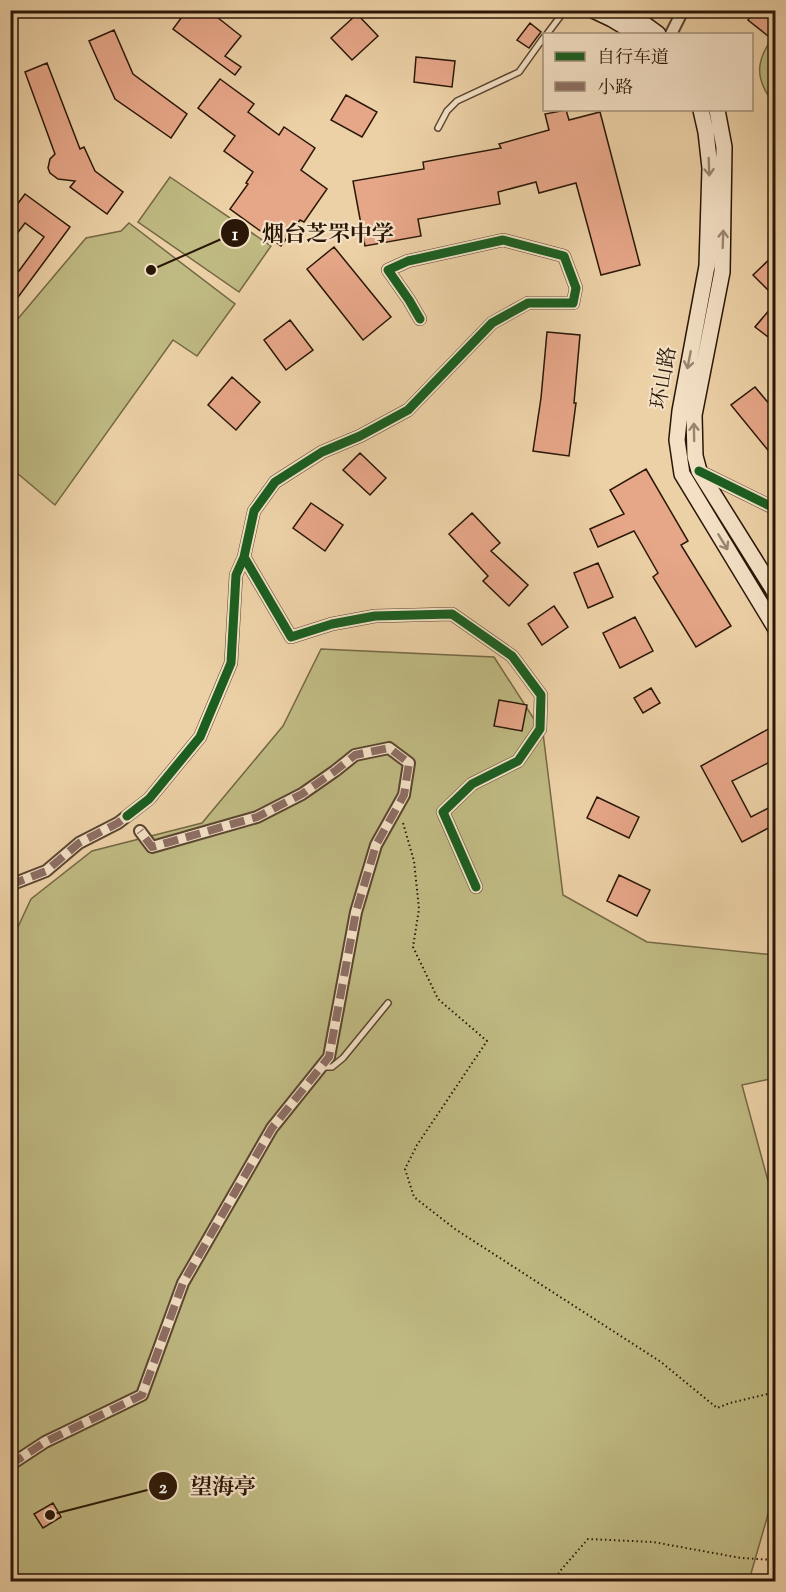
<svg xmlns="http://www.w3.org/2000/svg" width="786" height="1592" viewBox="0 0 786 1592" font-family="'Sorts Mill Goudy','Noto Serif SC',serif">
<rect width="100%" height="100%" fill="#ecd0a6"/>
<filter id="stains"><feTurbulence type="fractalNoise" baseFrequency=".00333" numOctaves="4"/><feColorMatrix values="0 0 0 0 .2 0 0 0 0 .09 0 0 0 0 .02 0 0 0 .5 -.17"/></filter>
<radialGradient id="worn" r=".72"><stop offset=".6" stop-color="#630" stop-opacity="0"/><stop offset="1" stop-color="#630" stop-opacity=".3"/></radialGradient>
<path fill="#bfb982" stroke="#746844" stroke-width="1.5" d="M775,35V105C754,79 755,60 775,35Z
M170,177L271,246L239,292L138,222Z
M129,223L235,304L197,356L173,340L55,505L11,468V327L86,238L121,231Z
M321,649L494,657L543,733L563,895L647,942L775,955V1078L742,1085L771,1192H776L775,1497L771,1504L750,1577L695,1582H11L10,944L31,899L92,851L202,823L283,726Z"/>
<path fill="#e6a688" stroke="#2a1707" stroke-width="1.5" d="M187,10H208L241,36L225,56L241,67L235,75L173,29Z
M755,10H776V26L768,36L748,20Z
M357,14L378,36L352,60L331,38Z
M530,23L541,32L529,48L517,40Z
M114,30L133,74L187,114L171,138L115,99L89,41Z
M416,57L455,61L452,87L414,82Z
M47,63L80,149L84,147L95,171L123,192L107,214L70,187L75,181L58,179L50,173L48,168L50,159L55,154L25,72Z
M220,79L254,104L248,112L279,135L284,127L315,148L301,170L327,189L304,222L300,220L281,246L230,209L248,184L246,183L253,172L224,151L235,136L198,108Z
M346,95L377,112L362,137L331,120Z
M566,110L569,120L600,112L640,265L601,275L576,183L539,193L536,182L498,192L500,204L418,219L421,236L365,246L353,181L424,169L423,162L501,148L499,144L549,130L545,114Z
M25,194L70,227L10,308V283L44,237L25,223L10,243V214Z
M334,247L391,317L363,340L307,269Z
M776,253V298L753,275Z
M776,302V343L755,327Z
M290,320L313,350L286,370L264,340Z
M547,332L580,335L574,403H576L569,456L533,451L541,398Z
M232,377L260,402L236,430L208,405Z
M755,387L776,412V460L731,405Z
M360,453L386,478L370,495L343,470Z
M646,469L688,541L681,545L731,626L696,647L653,577L658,573L634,531L598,547L590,529L624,514L610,490Z
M311,503L343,525L325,551L293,528Z
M472,513L500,543L491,551L528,585L509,606L483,581L488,576L449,534Z
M598,563L613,597L588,608L574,573Z
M554,606L568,627L542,645L528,624Z
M635,617L653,651L620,668L603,633Z
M651,688L660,703L643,713L634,698Z
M499,700L527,705L522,731L494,726Z
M772,727L776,733V759L732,781L751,817L776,804V824L742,842L701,766Z
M597,797L639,817L629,838L587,818Z
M619,875L650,890L637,916L607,901Z
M53,1503L61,1517L43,1528L34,1514Z"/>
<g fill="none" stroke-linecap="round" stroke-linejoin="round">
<defs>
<path id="lane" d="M547,34L565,10
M438,128L447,111L457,101L519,72L544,37
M322,1067H332L343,1058L388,1003"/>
<path id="street" d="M671,34L683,10
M699,471L776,509
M244,557L291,637L332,624L375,616L452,614L512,656L541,695L540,729L518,761L472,784L443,812L476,887
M10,885L46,871L79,843L118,823L149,799L200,737L231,663L236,575L244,557L254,511L275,482L322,452L360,436L408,410L492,323L528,303H573L576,288L564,256L503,240L408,261L388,270L409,300L420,319
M10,1465L45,1442L142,1395L183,1283L272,1128L329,1057L356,912L376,845L404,795L409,763L389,748L355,755L335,771L302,794L257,817L152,847L140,831"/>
<path id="secondary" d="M593,10L612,19L637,34
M625,10L658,34
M701,110L706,132L710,168L707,266L680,411L677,440L682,474L776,629
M717,110L724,147L722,272L694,415L695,456L699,471L776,594"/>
</defs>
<use href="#lane" stroke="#5a452f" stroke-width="8"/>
<use href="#street" stroke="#5a452f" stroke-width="14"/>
<use href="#secondary" stroke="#2a1707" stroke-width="18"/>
<path stroke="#2a1707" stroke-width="2" stroke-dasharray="1.5 3" stroke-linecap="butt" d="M403,823L414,861L419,909L413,947L438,999L487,1041L417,1145L405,1169L414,1197L455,1229L661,1362L717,1408L730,1403L776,1392
M10,1569L30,1582
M554,1582L560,1571L588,1539L653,1542L741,1558L776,1560"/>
<use href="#lane" stroke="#f3e0c5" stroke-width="5"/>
<use href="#street" stroke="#f3e0c5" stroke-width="10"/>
<use href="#secondary" stroke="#f3e0c5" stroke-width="15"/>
<path stroke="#8d6e63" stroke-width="8" stroke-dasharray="15 8" stroke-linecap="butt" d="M10,885L46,871L79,843L118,823L127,816
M10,1465L45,1442L142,1395L183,1283L272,1128L329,1057L356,912L376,845L404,795L409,763L389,748L355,755L335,771L302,794L257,817L152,847L140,831"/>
<defs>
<path id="cycleway" d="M699,471L776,509
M244,557L291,637L332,624L375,616L452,614L512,656L541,695L540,729L518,761L472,784L443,812L476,887
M127,816L149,799L200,737L231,663L236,575L244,557L254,511L275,482L322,452L360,436L408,410L492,323L528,303H573L576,288L564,256L503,240L408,261L388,270L409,300L420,319"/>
</defs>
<use href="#cycleway" stroke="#f3e0c5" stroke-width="13"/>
<use href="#cycleway" stroke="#1b5e20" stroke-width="9"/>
</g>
<defs><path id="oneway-shaft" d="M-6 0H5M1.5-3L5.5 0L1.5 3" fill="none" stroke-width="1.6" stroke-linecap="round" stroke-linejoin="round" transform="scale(1.5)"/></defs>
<g stroke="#998670">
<use href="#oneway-shaft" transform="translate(709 167) rotate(88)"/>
<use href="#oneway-shaft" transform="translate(723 239) rotate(-88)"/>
<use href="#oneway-shaft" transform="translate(689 360) rotate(101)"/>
<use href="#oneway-shaft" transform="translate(694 432) rotate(-91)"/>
<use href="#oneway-shaft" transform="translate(723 542) rotate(59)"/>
</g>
<g text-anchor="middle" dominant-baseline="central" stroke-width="4.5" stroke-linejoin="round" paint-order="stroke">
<g font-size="21" fill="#2a1707" stroke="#f3e0c5">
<text transform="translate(665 378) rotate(-80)">环山路</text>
</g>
</g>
<path fill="none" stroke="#2a1707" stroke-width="2" d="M151 270L235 233M50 1515L163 1486"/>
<g fill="#2a1707" stroke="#f3e0c5" stroke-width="2">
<circle cx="151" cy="270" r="6"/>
<circle cx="50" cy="1515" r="6"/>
<circle cx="235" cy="233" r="15"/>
<circle cx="163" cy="1486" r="15"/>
</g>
<g font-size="18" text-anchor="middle" font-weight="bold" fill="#fff">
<text x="235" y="240">1</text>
<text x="163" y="1493">2</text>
</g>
<g font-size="22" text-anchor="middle" font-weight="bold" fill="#2a1707" stroke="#f3e0c5" stroke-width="4.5" stroke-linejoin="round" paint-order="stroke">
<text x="328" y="241">烟台芝罘中学</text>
<text x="223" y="1494">望海亭</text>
</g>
<rect width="786" height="1592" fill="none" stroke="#ecd0a6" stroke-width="36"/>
<rect x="12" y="12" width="762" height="1568" fill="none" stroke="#2a1707" stroke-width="3"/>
<rect x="18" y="18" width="750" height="1556" fill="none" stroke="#2a1707" stroke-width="1.5"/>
<rect x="543" y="33" width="210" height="78" fill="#f3e0c5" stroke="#a39079" stroke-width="1.5"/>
<rect x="555" y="52" width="30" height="9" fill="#1b5e20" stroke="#a39079" stroke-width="1.5"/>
<text x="597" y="63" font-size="18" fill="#2a1707">自行车道</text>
<rect x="555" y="82" width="30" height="9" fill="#8d6e63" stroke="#a39079" stroke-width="1.5"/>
<text x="597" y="93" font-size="18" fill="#2a1707">小路</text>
<rect width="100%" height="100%" filter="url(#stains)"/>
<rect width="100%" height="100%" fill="url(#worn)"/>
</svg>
